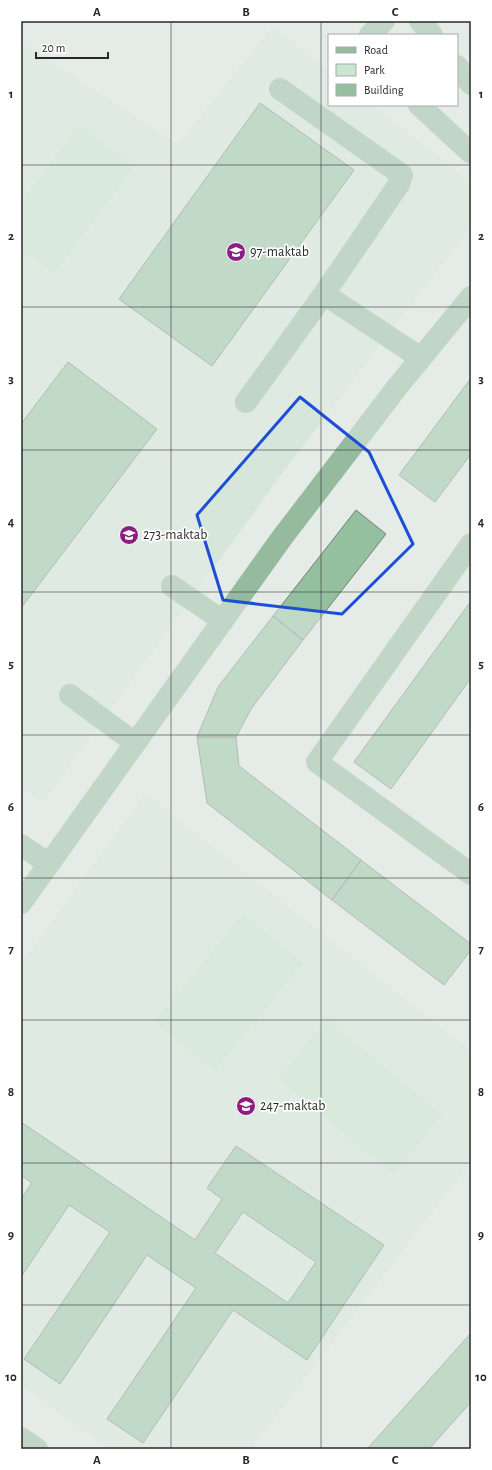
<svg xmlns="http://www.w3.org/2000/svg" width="492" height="1470" viewBox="0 0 492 1470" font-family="'Alegreya Sans',sans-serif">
<rect width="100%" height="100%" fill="#e5ece7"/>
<path fill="#d7e6db" d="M273,26L329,71V105H373L471,182V227L284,471L43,803L21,787V48L24,44L178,144Z
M145,793L471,1051V1162L251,1449H109L21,1385V964Z"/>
<path fill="#c9e4cf" d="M79,125L134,167L54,274L21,249V202Z
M243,914L303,963L214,1071L155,1022Z
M327,1020L442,1115L393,1174L278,1079Z"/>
<path fill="#94c0a0" stroke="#777e79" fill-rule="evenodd" d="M260,103L354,170L212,366L119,299Z
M68,362L157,429L21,608V424Z
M471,378V454L435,502L399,475Z
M356,510L386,534L303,640L273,616Z
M471,601V678L391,789L354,762Z
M273,616L303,640L251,709L236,737H197L218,687Z
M197,737H236L239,766L361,860L332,900L207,803Z
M361,860L471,944V950L444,985L332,900Z
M21,1122L195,1240L222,1199L207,1188L236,1146L384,1245L307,1360L233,1310L143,1443L107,1419L196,1288L147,1255L60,1384L24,1359L110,1232L69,1205L21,1277V1199L32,1183L21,1175ZM243,1212L316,1262L288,1303L215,1253Z
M471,1333V1402L429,1449H367Z"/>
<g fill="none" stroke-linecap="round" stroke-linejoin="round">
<path stroke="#95ba9e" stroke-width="22" d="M420,21L432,35
M370,35L384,21
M457,66L471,84
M419,105L471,153
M324,294L421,358
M246,402L324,294L399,184L402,175L280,89
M471,544L317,762L471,874
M172,586L223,621
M70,695L135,743
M21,845L49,864
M21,903L281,539L398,386L471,297
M21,1438L37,1449"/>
</g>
<path d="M0 0H492V1470H0ZM300,397L369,452L413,544L342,614L223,600L197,515Z" fill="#e5ece7" fill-opacity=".55" fill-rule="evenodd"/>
<path fill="none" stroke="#1d4ed8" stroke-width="3" stroke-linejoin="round" d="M300,397L369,452L413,544L342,614L223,600L197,515Z"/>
<path fill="none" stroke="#272a28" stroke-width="1" stroke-opacity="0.55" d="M171,21V1449M321,21V1449M21,165H471M21,307H471M21,450H471M21,592H471M21,735H471M21,878H471M21,1020H471M21,1163H471M21,1305H471"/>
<defs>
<symbol id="school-disc" viewBox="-11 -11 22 22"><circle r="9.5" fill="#8c1d81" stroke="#fff"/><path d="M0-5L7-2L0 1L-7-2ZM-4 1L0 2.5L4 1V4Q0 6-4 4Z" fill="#fff"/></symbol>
</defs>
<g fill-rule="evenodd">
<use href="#school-disc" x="225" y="241" width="22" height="22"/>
<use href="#school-disc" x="118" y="524" width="22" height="22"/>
<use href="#school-disc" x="235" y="1095" width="22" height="22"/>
</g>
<g text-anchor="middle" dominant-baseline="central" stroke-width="3.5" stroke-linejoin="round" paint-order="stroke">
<g font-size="14" fill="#272a28" stroke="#fff" text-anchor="start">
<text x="250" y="252">97-maktab</text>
<text x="143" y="535">273-maktab</text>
<text x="260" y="1106">247-maktab</text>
</g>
</g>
<rect width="492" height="1470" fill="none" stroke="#ffffff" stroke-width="44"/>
<rect x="328" y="34" width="130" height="72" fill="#ffffff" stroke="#a9aaa9"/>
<rect x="336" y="47" width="20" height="6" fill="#95ba9e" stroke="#a9aaa9"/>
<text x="364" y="54" font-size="12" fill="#272a28">Road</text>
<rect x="336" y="64" width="20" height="12" fill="#c9e4cf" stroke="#a9aaa9"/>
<text x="364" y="74" font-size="12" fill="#272a28">Park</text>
<rect x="336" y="84" width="20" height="12" fill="#94c0a0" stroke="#a9aaa9"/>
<text x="364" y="94" font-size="12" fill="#272a28">Building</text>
<path d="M36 52v6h72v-6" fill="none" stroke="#272a28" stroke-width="2"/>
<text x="42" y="52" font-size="12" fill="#272a28" stroke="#ffffff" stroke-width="3" paint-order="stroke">20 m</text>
<rect x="22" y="22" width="448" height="1426" fill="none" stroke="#272a28" stroke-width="1.5"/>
<g font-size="13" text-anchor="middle" font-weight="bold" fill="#272a28">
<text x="97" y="16">A</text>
<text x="246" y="16">B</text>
<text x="395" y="16">C</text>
<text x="11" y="98">1</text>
<text x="481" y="98">1</text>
<text x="11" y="240">2</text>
<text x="481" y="240">2</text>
<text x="11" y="383">3</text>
<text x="481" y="383">3</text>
<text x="11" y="526">4</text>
<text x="481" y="526">4</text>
<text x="11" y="668">5</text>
<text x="481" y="668">5</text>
<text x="11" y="811">6</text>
<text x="481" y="811">6</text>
<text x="11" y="953">7</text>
<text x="481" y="953">7</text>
<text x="11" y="1096">8</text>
<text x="481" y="1096">8</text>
<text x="11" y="1239">9</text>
<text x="481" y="1239">9</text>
<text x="11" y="1381">10</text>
<text x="481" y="1381">10</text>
<text x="97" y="1464">A</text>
<text x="246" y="1464">B</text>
<text x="395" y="1464">C</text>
</g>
</svg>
